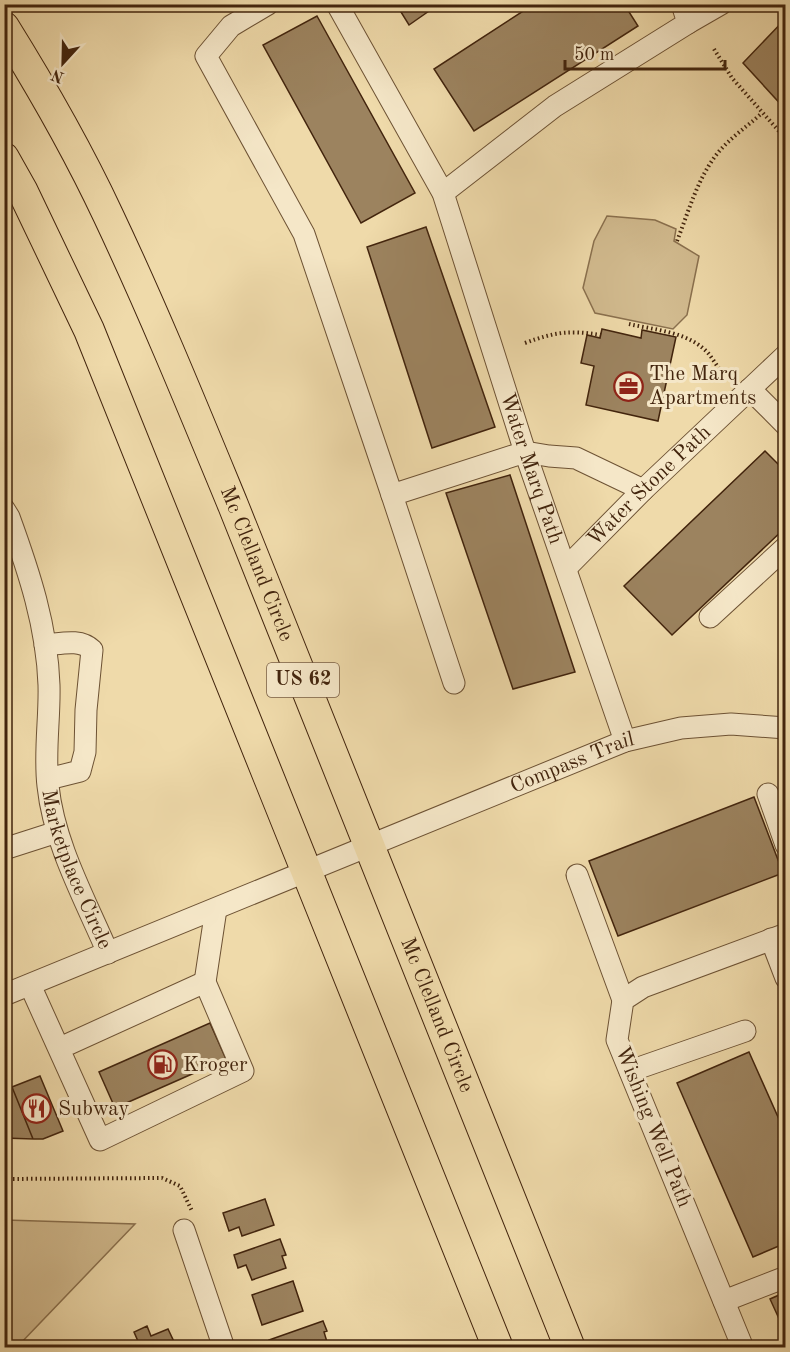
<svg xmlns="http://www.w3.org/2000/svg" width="790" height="1352" viewBox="0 0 790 1352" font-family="'Old Standard TT',serif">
<rect width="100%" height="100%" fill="#efdaaa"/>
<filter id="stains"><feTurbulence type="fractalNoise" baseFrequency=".00333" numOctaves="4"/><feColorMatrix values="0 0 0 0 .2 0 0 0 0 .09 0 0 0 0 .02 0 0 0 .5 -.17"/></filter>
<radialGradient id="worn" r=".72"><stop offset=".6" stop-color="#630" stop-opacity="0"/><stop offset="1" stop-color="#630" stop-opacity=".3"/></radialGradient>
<path fill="#d2bb8f" stroke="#8a704e" stroke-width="1.5" d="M607,216L655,220L676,229L674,241L699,256L687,315L673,329L595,313L583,288L594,241Z
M5,1220L135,1224L17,1347L5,1348Z"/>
<path fill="#9c835f" stroke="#42240d" stroke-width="1.5" d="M396,4H439L409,25Z
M534,4H624L638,26L474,131L434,69Z
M317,16L415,193L361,223L263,45Z
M786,18V110L743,63Z
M426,227L495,427L432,448L367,247Z
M602,329L641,338L642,330L676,337L658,421L586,405L594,366L581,363L587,335L600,338Z
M765,451L786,472V527L672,635L624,586Z
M510,475L575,672L513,689L446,493Z
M754,797L783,873L618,936L589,861Z
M210,1023L226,1059L115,1108L99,1072Z
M749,1052L786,1135V1243L753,1257L677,1083Z
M40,1076L63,1131L43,1139H33L12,1087Z
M12,1087L33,1139L4,1138V1090Z
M265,1199L274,1225L242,1236L239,1227L229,1231L223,1213Z
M280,1239L286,1255L282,1256L286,1268L252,1280L246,1265L238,1268L234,1255Z
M293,1281L303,1311L262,1325L252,1295Z
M786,1292V1334L770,1299Z
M323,1321L327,1331L324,1332L327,1342L332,1341L335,1348H271L269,1340Z
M147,1326L151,1336L168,1329L177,1348H141L134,1332Z"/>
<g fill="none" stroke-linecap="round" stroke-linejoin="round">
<defs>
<g id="minor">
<path d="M268,4L231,26L206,56L304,234L392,495L525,452L549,456L576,458L643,490"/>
<path id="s1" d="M337,4L443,193L525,452L625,741"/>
<path d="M688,23L721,4"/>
<path d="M443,193L555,106L688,23L682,4"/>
<path d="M750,389L786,425"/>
<path d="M392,495L454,683"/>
<path id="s2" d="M4,509L9,517C29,572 47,626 49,685C50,718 44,753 48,786C54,844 85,899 108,953"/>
<path id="s3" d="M566,568L643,490L786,355"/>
<path d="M710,617L786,547"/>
<path d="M45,645C60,644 80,638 92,650L86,710L85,752L80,771L48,779"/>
<path d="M768,794L786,845"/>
<path d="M4,849L57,832"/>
<path d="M577,875L623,1000"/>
<path d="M771,939L786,978"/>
<path d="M205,982L216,909"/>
<path d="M30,985L100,1140L243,1071L205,982L60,1048"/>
<path id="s4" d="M4,995L625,741L681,728L731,724L786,728"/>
<path d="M630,1071L745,1031"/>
<path d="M184,1230L224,1348"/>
<path d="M724,1301L786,1277"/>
<path d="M743,1348L617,1040L623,1000L643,987L786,934"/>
</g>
<g id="highway">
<path id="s5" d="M4,27C42,88 78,151 108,215C153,310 193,408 233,505L570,1348"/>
<path d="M4,158L22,190L89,330L498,1348"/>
</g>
</defs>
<use href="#minor" stroke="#6d5234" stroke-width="23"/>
<use href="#highway" stroke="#42240d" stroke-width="32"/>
<path stroke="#42240d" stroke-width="4" stroke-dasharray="1.5 3" stroke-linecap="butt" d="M714,49L732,78L786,139
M677,241C690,208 700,169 726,144C737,133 750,124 762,113
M629,324C655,330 689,332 708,353C713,359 717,366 722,373
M525,343C555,332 569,330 601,335
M4,1179L162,1178L180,1186L192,1211"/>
<use href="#minor" stroke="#f5e7c8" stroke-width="21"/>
<use href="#highway" stroke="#efdaaa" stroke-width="30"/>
</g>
<defs>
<symbol id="office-ring" viewBox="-11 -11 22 22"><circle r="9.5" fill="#f5e7c8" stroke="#8f2418" stroke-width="1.5"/><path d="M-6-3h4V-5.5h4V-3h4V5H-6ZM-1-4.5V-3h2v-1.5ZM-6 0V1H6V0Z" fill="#8f2418"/></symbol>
<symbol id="fuel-ring" viewBox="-11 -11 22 22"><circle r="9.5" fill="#f5e7c8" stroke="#8f2418" stroke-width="1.5"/><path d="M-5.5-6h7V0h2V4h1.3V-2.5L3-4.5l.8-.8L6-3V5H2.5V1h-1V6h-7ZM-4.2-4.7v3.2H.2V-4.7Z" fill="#8f2418"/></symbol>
<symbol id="restaurant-ring" viewBox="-11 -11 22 22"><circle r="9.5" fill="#f5e7c8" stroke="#8f2418" stroke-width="1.5"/><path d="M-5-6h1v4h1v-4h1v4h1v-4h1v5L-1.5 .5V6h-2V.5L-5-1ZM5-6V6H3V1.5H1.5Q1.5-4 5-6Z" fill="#8f2418"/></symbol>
</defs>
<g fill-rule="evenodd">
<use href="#office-ring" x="612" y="370" width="33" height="33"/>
<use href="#fuel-ring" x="146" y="1048" width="33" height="33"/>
<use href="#restaurant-ring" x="20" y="1092" width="33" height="33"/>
</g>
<g text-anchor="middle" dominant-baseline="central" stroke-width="6" stroke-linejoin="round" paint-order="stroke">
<rect fill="#f5e7c8" stroke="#785e45" stroke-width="1.5" x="267" y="663" width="72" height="34" rx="4.5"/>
<g font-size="20" font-weight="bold" fill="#42240d">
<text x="303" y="680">US 62</text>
</g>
<g font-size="21" fill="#42240d" stroke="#f5e7c8" text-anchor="start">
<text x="649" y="374">The Marq<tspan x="649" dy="24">Apartments</tspan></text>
<text x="183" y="1065">Kroger</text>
<text x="58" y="1109">Subway</text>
</g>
<g font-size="21" fill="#42240d" stroke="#f5e7c8">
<text stroke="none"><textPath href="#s1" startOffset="506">Water Marq Path</textPath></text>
<text stroke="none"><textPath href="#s3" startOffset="117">Water Stone Path</textPath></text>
<text stroke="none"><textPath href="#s5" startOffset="594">Mc Clelland Circle</textPath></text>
<text stroke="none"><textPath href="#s4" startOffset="614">Compass Trail</textPath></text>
<text stroke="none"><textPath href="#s2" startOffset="372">Marketplace Circle</textPath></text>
<text stroke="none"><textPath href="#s5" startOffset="1080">Mc Clelland Circle</textPath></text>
<text transform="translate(653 1127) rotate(68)">Wishing Well Path</text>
</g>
</g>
<rect width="790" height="1352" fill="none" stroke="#efdaaa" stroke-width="24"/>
<rect x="6" y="6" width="778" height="1340" fill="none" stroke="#42240d" stroke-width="3"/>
<rect x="12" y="12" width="766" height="1328" fill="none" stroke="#42240d" stroke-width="1.5"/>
<g transform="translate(63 63) rotate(202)" stroke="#f5e7c8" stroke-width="4.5" paint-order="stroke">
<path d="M0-4.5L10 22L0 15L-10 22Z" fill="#42240d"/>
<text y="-9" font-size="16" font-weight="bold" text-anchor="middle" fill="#42240d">N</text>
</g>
<path d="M565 60v9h160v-9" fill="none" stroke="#42240d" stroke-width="3"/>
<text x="574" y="60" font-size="18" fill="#42240d" stroke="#f5e7c8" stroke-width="4.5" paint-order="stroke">50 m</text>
<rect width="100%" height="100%" filter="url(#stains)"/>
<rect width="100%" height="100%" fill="url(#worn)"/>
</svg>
